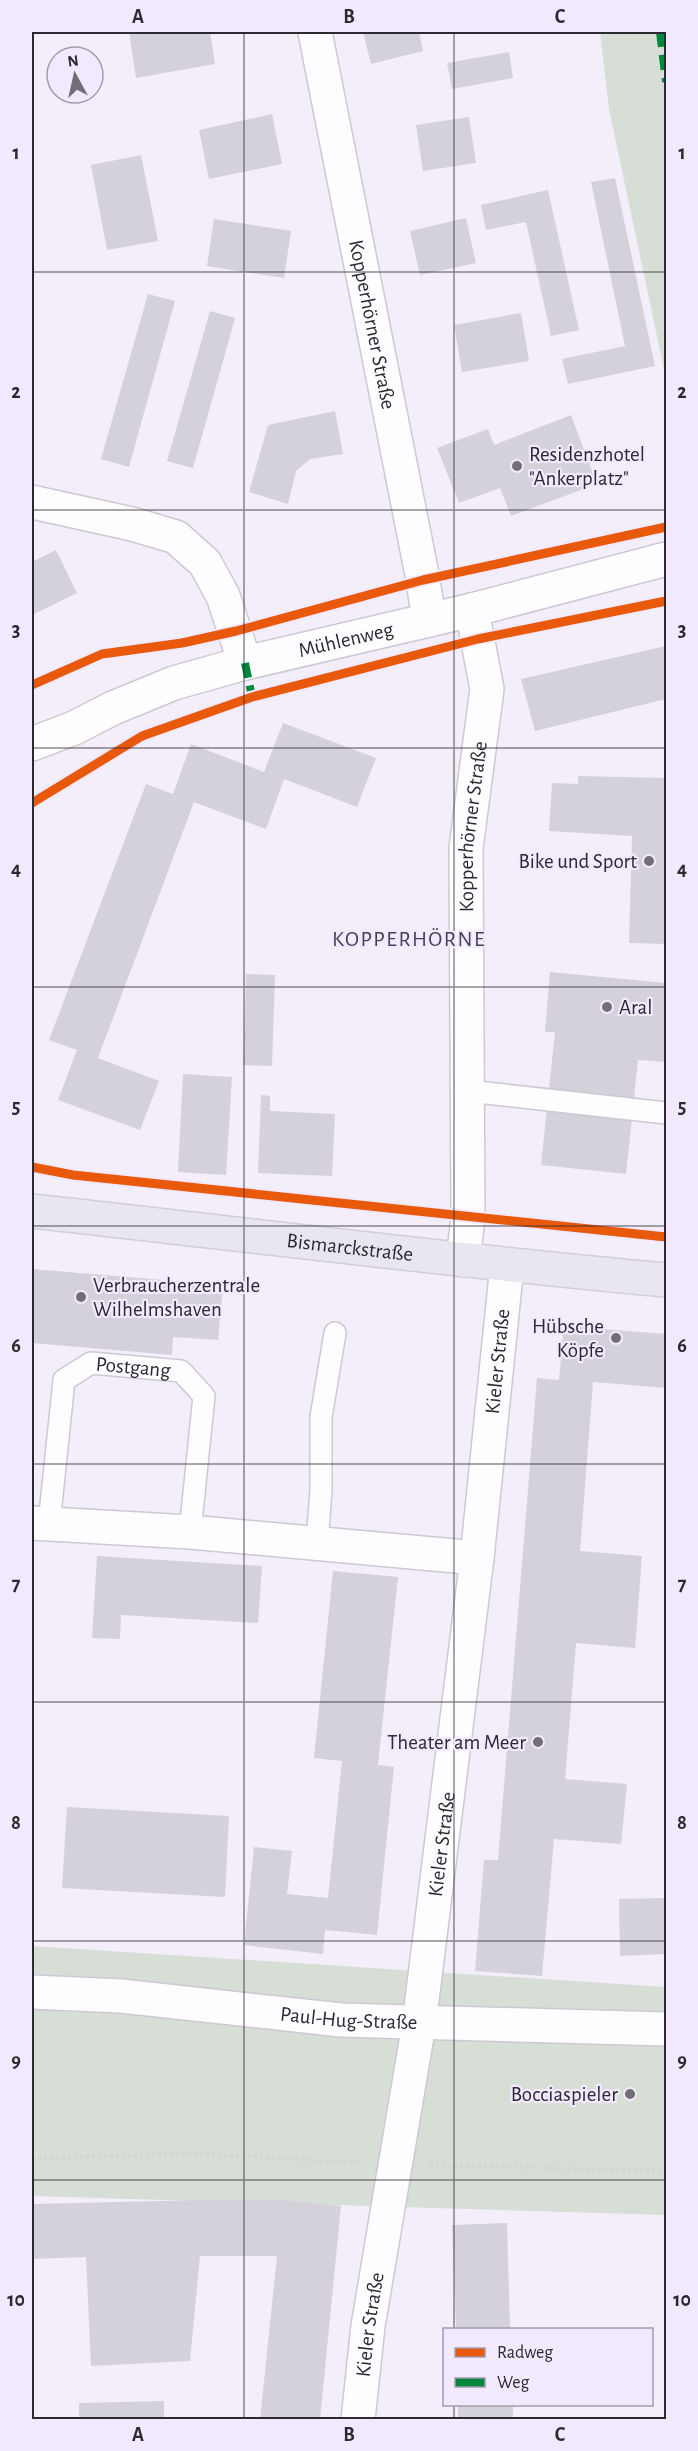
<svg xmlns="http://www.w3.org/2000/svg" width="698" height="2451" viewBox="0 0 698 2451" font-family="'Alegreya Sans',sans-serif">
<rect width="100%" height="100%" fill="#f3eefa"/>
<path fill="#d7ded6" d="M600,32H666V379L609,109Z
M32,1946L666,1987V2215L32,2196Z"/>
<path fill="#d5d1da" d="M129,32H210L215,64L136,78Z
M363,32H419L423,51L371,64Z
M509,52L513,78L452,89L447,63Z
M272,114L282,164L209,179L199,130Z
M469,117L476,163L423,171L416,125Z
M141,155L158,241L107,250L91,165Z
M615,178L655,366L568,384L562,359L625,346L591,182Z
M548,190L579,330L551,336L526,222L486,230L481,205Z
M466,218L476,263L420,275L410,231Z
M214,219L291,231L284,278L207,266Z
M148,294L175,301L129,467L101,459Z
M210,311L235,318L193,468L167,461Z
M521,313L529,361L462,372L454,325Z
M335,411L343,454L310,459L296,471L288,504L249,492L268,425Z
M571,415L597,484L511,516L500,488L459,503L437,448L488,429L494,445Z
M56,550L77,593L32,615V562Z
M666,646V699L535,731L521,679Z
M283,723L376,758L357,807L284,779L266,829L194,802L98,1058L159,1081L140,1130L58,1100L77,1050L49,1040L146,784L173,794L191,744L264,772Z
M578,776L666,778V944L629,943L632,836L549,831L552,783L578,784Z
M550,972L666,983V1062L638,1060L626,1174L541,1165L555,1032H545Z
M246,974L275,975L272,1066L243,1065Z
M183,1074L232,1077L226,1175L178,1172Z
M261,1095L270,1096V1111L335,1114L332,1176L258,1173Z
M32,1269L223,1285L218,1340L173,1337L172,1355L32,1343Z
M564,1326L666,1334V1388L593,1382L580,1551L642,1556L635,1648L576,1643L565,1779L627,1784L621,1844L554,1839L542,1976L475,1971L484,1860H498L537,1378L559,1380Z
M97,1556L262,1566L258,1623L121,1615L120,1639L92,1638Z
M333,1571L398,1577L378,1765L394,1767L377,1935L325,1930L323,1954L244,1945L254,1847L292,1851L287,1894L328,1898L342,1761L314,1758Z
M67,1807L229,1816L225,1897L62,1888Z
M666,1898V1954L620,1956L619,1899Z
M203,2200H282L341,2206L320,2420H260L277,2256H200L190,2361L91,2366L86,2257L32,2259V2204Z
M507,2223L510,2330H456L452,2225Z
M164,2401V2420H79V2403Z
M458,2404H513V2420H458Z"/>
<g fill="none" stroke-linecap="round" stroke-linejoin="round">
<defs>
<g id="service">
<path d="M468,1091L666,1113"/>
<path id="s1" d="M49,1524L64,1380L91,1363L181,1371L204,1396L190,1532"/>
<path d="M317,1543L321,1490V1417L335,1333"/>
</g>
<g id="minor">
<path id="s2" d="M315,32L423,580L429,620"/>
<path d="M32,502L132,524L176,537L205,563L223,596L245,663"/>
<path id="s3" d="M32,744L74,728L113,708L174,683L245,663L472,610L666,559"/>
<path id="s4" d="M463,1260L468,1218L466,848L487,689L472,610"/>
<path d="M32,1523L190,1532L477,1558"/>
<path id="s5" d="M32,1992L121,1996L341,2020L666,2029"/>
<path id="s6" d="M358,2420L368,2326L419,2024L477,1558L507,1265"/>
</g>
<g id="primary">
<path id="s7" d="M32,1211C243,1234 454,1261 666,1280"/>
</g>
</defs>
<use href="#service" stroke="#cdc9d3" stroke-width="24"/>
<use href="#minor" stroke="#cdc9d3" stroke-width="36"/>
<use href="#primary" stroke="#d1ced4" stroke-width="36"/>
<path stroke="#d5d4d7" stroke-width="4" stroke-dasharray="3 3" stroke-linecap="butt" d="M32,2159L186,2153L363,2163
M430,2165L666,2171"/>
<use href="#service" stroke="#fdfcfe" stroke-width="21"/>
<use href="#minor" stroke="#fdfcfe" stroke-width="33"/>
<use href="#primary" stroke="#eae6ef" stroke-width="33"/>
<path stroke="#00873e" stroke-width="8" stroke-dasharray="15 8" stroke-linecap="butt" d="M660,32L666,82
M245,663L252,697"/>
<defs>
<path id="cycleway" d="M32,685L102,654L182,643L236,631L423,580L666,527
M32,803L142,736L252,697L478,639L666,601
M32,1167L73,1175L666,1237"/>
</defs>
<use href="#cycleway" stroke="#f2e9ff" stroke-width="13"/>
<use href="#cycleway" stroke="#e8590c" stroke-width="9"/>
</g>
<path fill="none" stroke="#2c2931" stroke-width="1.5" stroke-opacity="0.55" d="M244,32V2420M454,32V2330M32,272H666M32,510H666M32,748H666M32,987H666M32,1226H666M32,1464H666M32,1702H666M32,1941H666M32,2180H666M454,2404V2420"/>
<g fill="#726e77" stroke="#f2e9ff" stroke-width="2">
<circle cx="517" cy="466" r="6"/>
<circle cx="649" cy="861" r="6"/>
<circle cx="607" cy="1007" r="6"/>
<circle cx="81" cy="1297" r="6"/>
<circle cx="616" cy="1338" r="6"/>
<circle cx="538" cy="1742" r="6"/>
<circle cx="630" cy="2094" r="6"/>
</g>
<g text-anchor="middle" dominant-baseline="central" stroke-width="4.5" stroke-linejoin="round" paint-order="stroke">
<g font-size="21" fill="#2c2931" stroke="#f2e9ff">
<text stroke="none"><textPath href="#s2" startOffset="298">Kopperhörner Straße</textPath></text>
<text stroke="none"><textPath href="#s3" startOffset="332">Mühlenweg</textPath></text>
<text stroke="none"><textPath href="#s4" startOffset="434">Kopperhörner Straße</textPath></text>
<text stroke="none"><textPath href="#s7" startOffset="320">Bismarckstraße</textPath></text>
<text stroke="none"><textPath href="#s6" startOffset="1068">Kieler Straße</textPath></text>
<text stroke="none"><textPath href="#s1" startOffset="219">Postgang</textPath></text>
<text stroke="none"><textPath href="#s6" startOffset="582">Kieler Straße</textPath></text>
<text stroke="none"><textPath href="#s5" startOffset="318">Paul-Hug-Straße</textPath></text>
<text stroke="none"><textPath href="#s6" startOffset="96">Kieler Straße</textPath></text>
</g>
<g font-size="21" fill="#2c2931" stroke="#f2e9ff" text-anchor="end">
<text x="529" y="454" text-anchor="start">Residenzhotel<tspan x="529" dy="24">"Ankerplatz"</tspan></text>
<text x="637" y="861">Bike und Sport</text>
<text x="619" y="1007" text-anchor="start">Aral</text>
<text x="93" y="1285" text-anchor="start">Verbraucherzentrale<tspan x="93" dy="24">Wilhelmshaven</tspan></text>
<text x="604" y="1326">Hübsche<tspan x="604" dy="24">Köpfe</tspan></text>
<text x="526" y="1742">Theater am Meer</text>
<text x="618" y="2094">Bocciaspieler</text>
</g>
<g font-size="22" letter-spacing="1.5" fill="#4a4254" stroke="#f2e9ff">
<text x="409" y="939">KOPPERHÖRNE</text>
</g>
</g>
<rect width="698" height="2451" fill="none" stroke="#f2e9ff" stroke-width="66"/>
<rect x="443" y="2328" width="210" height="78" fill="#f2e9ff" stroke="#a39cad" stroke-width="1.5"/>
<rect x="455" y="2348" width="30" height="9" fill="#e8590c" stroke="#a39cad" stroke-width="1.5"/>
<text x="497" y="2358" font-size="18" fill="#2c2931">Radweg</text>
<rect x="455" y="2378" width="30" height="9" fill="#00873e" stroke="#a39cad" stroke-width="1.5"/>
<text x="497" y="2388" font-size="18" fill="#2c2931">Weg</text>
<g transform="translate(75 75) rotate(352)"><circle r="28" fill="#f2e9ff" stroke="#a39cad" stroke-width="1.5"/>
<path d="M0-4.5L10 22L0 15L-10 22Z" fill="#726e77"/>
<text y="-9" font-size="16" font-weight="bold" text-anchor="middle" fill="#2c2931">N</text>
</g>
<rect x="33" y="33" width="632" height="2385" fill="none" stroke="#2c2931" stroke-width="2"/>
<g font-size="20" text-anchor="middle" font-weight="bold" fill="#2c2931">
<text x="138" y="23">A</text>
<text x="349" y="23">B</text>
<text x="560" y="23">C</text>
<text x="16" y="159">1</text>
<text x="682" y="159">1</text>
<text x="16" y="398">2</text>
<text x="682" y="398">2</text>
<text x="16" y="636">3</text>
<text x="682" y="636">3</text>
<text x="16" y="875">4</text>
<text x="682" y="875">4</text>
<text x="16" y="1113">5</text>
<text x="682" y="1113">5</text>
<text x="16" y="1352">6</text>
<text x="682" y="1352">6</text>
<text x="16" y="1590">7</text>
<text x="682" y="1590">7</text>
<text x="16" y="1829">8</text>
<text x="682" y="1829">8</text>
<text x="16" y="2067">9</text>
<text x="682" y="2067">9</text>
<text x="16" y="2306">10</text>
<text x="682" y="2306">10</text>
<text x="138" y="2441">A</text>
<text x="349" y="2441">B</text>
<text x="560" y="2441">C</text>
</g>
</svg>
